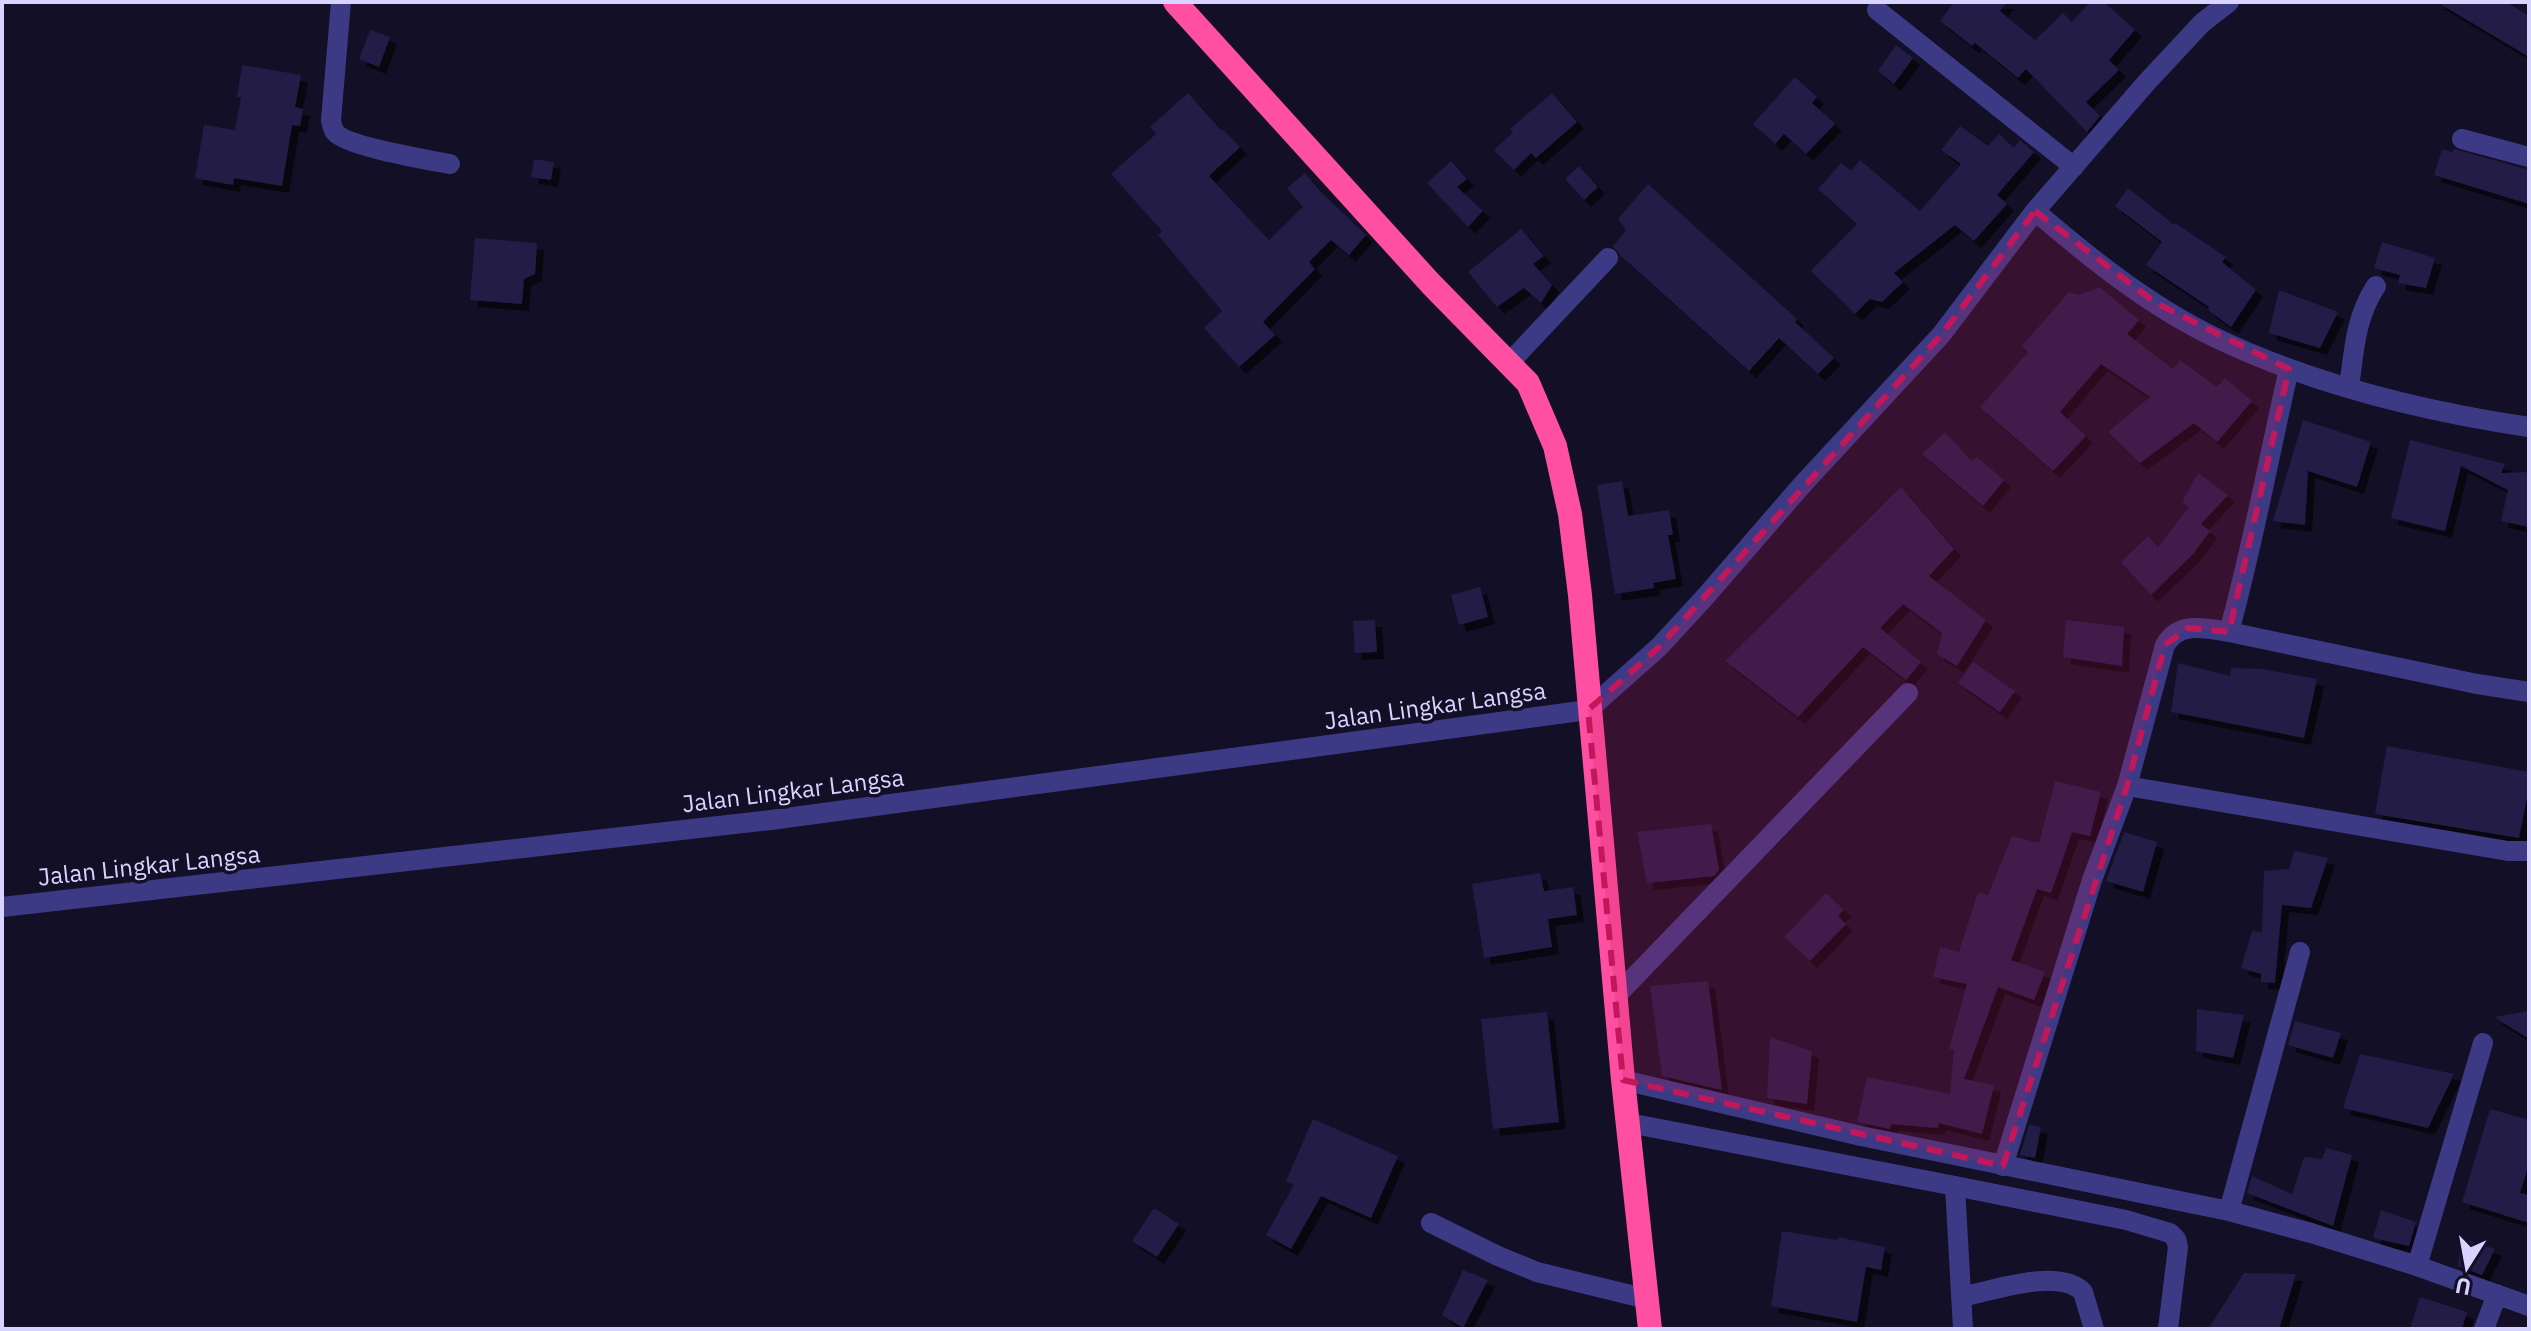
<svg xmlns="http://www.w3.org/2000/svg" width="2531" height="1331" viewBox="0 0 2531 1331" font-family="'IBM Plex Sans',sans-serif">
<defs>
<filter id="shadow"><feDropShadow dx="7" dy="7" stdDeviation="0" flood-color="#0009"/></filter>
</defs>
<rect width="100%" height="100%" fill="#130f26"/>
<path fill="#241b47" filter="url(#shadow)" d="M1954,2H2007L2000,11L2035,40L2063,13L2072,22L2090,2H2104L2135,30L2109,60L2119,70L2086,102L2100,116L2087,132L2026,69L2018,78L1975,43L1972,46L1940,21Z
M2437,2H2506L2529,16V57Z
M370,30L390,37L379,67L359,59Z
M1896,45L1913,58L1894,84L1878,71Z
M242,65L301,75L295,107L303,109L300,126L292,125L282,186L234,178L233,185L195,178L204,125L235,130L241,97H237Z
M1795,77L1817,97L1812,103L1835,124L1806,154L1784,134L1775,144L1753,124Z
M1188,93L1221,130L1222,129L1240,147L1209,176L1269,240L1303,207L1287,188L1305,173L1322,193L1366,235L1349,255L1331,240L1309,262L1315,269L1263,322L1275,335L1239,367L1204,328L1222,311L1158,235L1162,231L1111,174L1156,134L1150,127Z
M1552,93L1577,122L1536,158L1531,153L1514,170L1494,150L1513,132L1510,129Z
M1960,126L1988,146L1999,134L2014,148L2020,140L2034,152L1997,195L2007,204L1974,241L1955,225L1894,273L1903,282L1882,302L1870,299L1855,314L1811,271L1857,224L1818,189L1841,163L1851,171L1860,160L1920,211L1961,164L1941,150Z
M2442,149L2452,152L2454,149L2529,170V204L2434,175Z
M534,159L554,162L551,180L531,177Z
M1451,161L1467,179L1457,187L1483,211L1468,227L1427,183Z
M1579,166L1598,187L1584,200L1565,179Z
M1648,184L1797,319L1795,322L1834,358L1818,374L1779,338L1749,371L1621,256L1613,246L1626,230L1618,219Z
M2128,188L2174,225L2175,223L2226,257L2222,262L2256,290L2231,327L2208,310L2209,307L2146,265L2162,242L2115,206Z
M1521,229L1544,256L1533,264L1552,285L1541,303L1524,288L1497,307L1468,272Z
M475,238L537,243L535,274L524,279L522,304L470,300Z
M2382,242L2435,258L2426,288L2398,283L2400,275L2374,268Z
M2100,287L2139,320L2127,334L2173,369L2180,360L2217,387L2225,378L2252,401L2217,442L2194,423L2140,463L2108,432L2150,397L2101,364L2060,412L2086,436L2053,471L1980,407L2028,352L2022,346L2069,292L2079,295Z
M2279,290L2338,312L2320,348L2269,333Z
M2303,420L2371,442L2357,487L2308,471L2305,525L2273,521Z
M1945,432L1972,461L1977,457L2004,480L1983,506L1922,454Z
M2410,440L2505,464L2501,473L2529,472V527L2501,521L2508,490L2461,466L2445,531L2391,518Z
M2198,473L2228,495L2201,524L2210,531L2194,553L2151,595L2121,562L2148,536L2158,547L2189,507L2182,502Z
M1622,481L1628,516L1669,510L1673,535H1668L1676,579L1653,583L1654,588L1615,594L1597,485Z
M1901,487L1954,549L1929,576L1986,620L1957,666L1937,654L1942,633L1903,604L1880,628L1921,662L1906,680L1863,647L1798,717L1725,661Z
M1480,587L1488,617L1459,625L1451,595Z
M1375,620L1377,652L1355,653L1353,621Z
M2066,620L2124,627L2122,666L2063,657Z
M1973,662L2015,691L2000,712L1958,683Z
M2178,663L2230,676L2231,668L2262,669L2317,679L2304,738L2171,712Z
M2387,746L2529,772V787L2519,838L2375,814Z
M2055,781L2101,792L2090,836L2072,832L2051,893L2037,889L2011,960L2045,972L2034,1000L1998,987L1964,1079L1994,1085L1982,1134L1939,1123L1938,1128L1891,1124L1890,1129L1857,1122L1867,1077L1950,1094L1954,1050L1949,1049L1967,984L1933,977L1940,947L1959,952L1978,892L1988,895L2012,836L2039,843Z
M1711,824L1719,870L1714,876L1647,883L1637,832Z
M2124,832L2157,842L2143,892L2106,881Z
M2294,851L2328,858L2311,908L2282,905L2275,983L2261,982V974L2241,968L2252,931L2262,932L2264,871L2289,869Z
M1540,873L1544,891L1573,887L1577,915L1548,919L1552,947L1484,958L1472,884Z
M1826,893L1844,910L1838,916L1846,924L1810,961L1784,937Z
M1708,981L1722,1090L1662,1076L1650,986Z
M2197,1009L2244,1015L2233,1058L2196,1051Z
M2529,1011V1039L2494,1017Z
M1547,1012L1559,1122L1493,1129L1481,1019Z
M2295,1021L2341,1033L2333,1058L2288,1045Z
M1770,1037L1812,1051L1807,1104L1767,1098Z
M2360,1054L2454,1074L2428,1128L2343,1108Z
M2490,1109L2529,1120V1164L2520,1193L2529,1195V1223L2462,1202Z
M1313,1119L1398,1156L1371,1218L1321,1196L1291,1249L1266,1235L1294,1185L1286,1181Z
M2029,1125L2041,1127L2035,1158L2020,1155Z
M2326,1148L2352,1155L2333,1226L2247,1193L2252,1176L2292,1194L2304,1157L2322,1159Z
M1154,1208L1179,1224L1157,1257L1132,1241Z
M2381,1210L2416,1222L2409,1246L2373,1238Z
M1782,1231L1838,1240V1237L1885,1247L1881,1270L1866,1267L1857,1322L1771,1306Z
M2462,1238L2495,1249L2482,1275L2458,1266Z
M1463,1270L1488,1280L1463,1328L1442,1315Z
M2244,1273L2296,1274L2279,1329H2208Z
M2420,1297L2467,1312L2462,1329H2410Z"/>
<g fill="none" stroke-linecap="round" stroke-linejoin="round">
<path stroke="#3d3a85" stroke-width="20" d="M341,2L331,120C332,124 332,128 335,132C345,146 429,160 450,164
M1877,10L2074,167
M2462,139L2529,157
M2035,211C2090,258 2148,305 2214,337C2313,385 2421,411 2529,427
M1510,362L1608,258
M2349,388C2354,351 2355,318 2376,286
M2229,632L2477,684L2529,692
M2127,786L2508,851H2529
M2,907L771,820L1588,710L1659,647L1705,597L1802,485L1941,335L2035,211L2147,82L2202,23L2229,2
M1615,997L1908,693
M1623,1080L1861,1136L2229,1211L2311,1233L2417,1266L2529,1306
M1629,1123L1955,1186L1963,1329
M2003,1166L2092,880L2127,786L2165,645C2179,621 2205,628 2229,632C2253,545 2269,456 2289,369
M1955,1186L2126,1220L2170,1233L2176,1239L2178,1247L2168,1329
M2229,1211L2300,952
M1431,1223L1498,1256L1537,1272L1647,1299
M2417,1266L2483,1043
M1961,1297C1992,1291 2058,1267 2083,1292L2094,1329
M2484,1329L2497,1294"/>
<path stroke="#ff4fa3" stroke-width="24" d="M1175,2L1431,284L1528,383L1555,446L1570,514L1580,595L1623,1080L1650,1329"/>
</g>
<path fill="#c2185b" fill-opacity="0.2" stroke="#c2185b" stroke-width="6" stroke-dasharray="16 10" stroke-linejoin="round" d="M2035,211L2156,303L2289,369L2229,632L2188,628L2165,645L2127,786L2003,1166L1623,1080L1588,710L1659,647L1941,335Z"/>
<g text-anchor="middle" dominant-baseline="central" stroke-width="7" stroke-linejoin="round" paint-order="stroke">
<g font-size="24" fill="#d9d4ff" stroke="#130f26">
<text transform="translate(1435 705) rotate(-8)">Jalan Lingkar Langsa</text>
<text transform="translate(793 790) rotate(-7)">Jalan Lingkar Langsa</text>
<text transform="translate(149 865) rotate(-6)">Jalan Lingkar Langsa</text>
</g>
</g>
<rect width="2531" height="1331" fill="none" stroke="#d9d4ff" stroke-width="8"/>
<g transform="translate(2467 1267) rotate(191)" stroke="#130f26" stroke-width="6" paint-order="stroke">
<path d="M0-6L14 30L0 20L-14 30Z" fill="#d9d4ff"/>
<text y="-12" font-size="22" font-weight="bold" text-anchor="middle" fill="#d9d4ff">U</text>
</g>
</svg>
